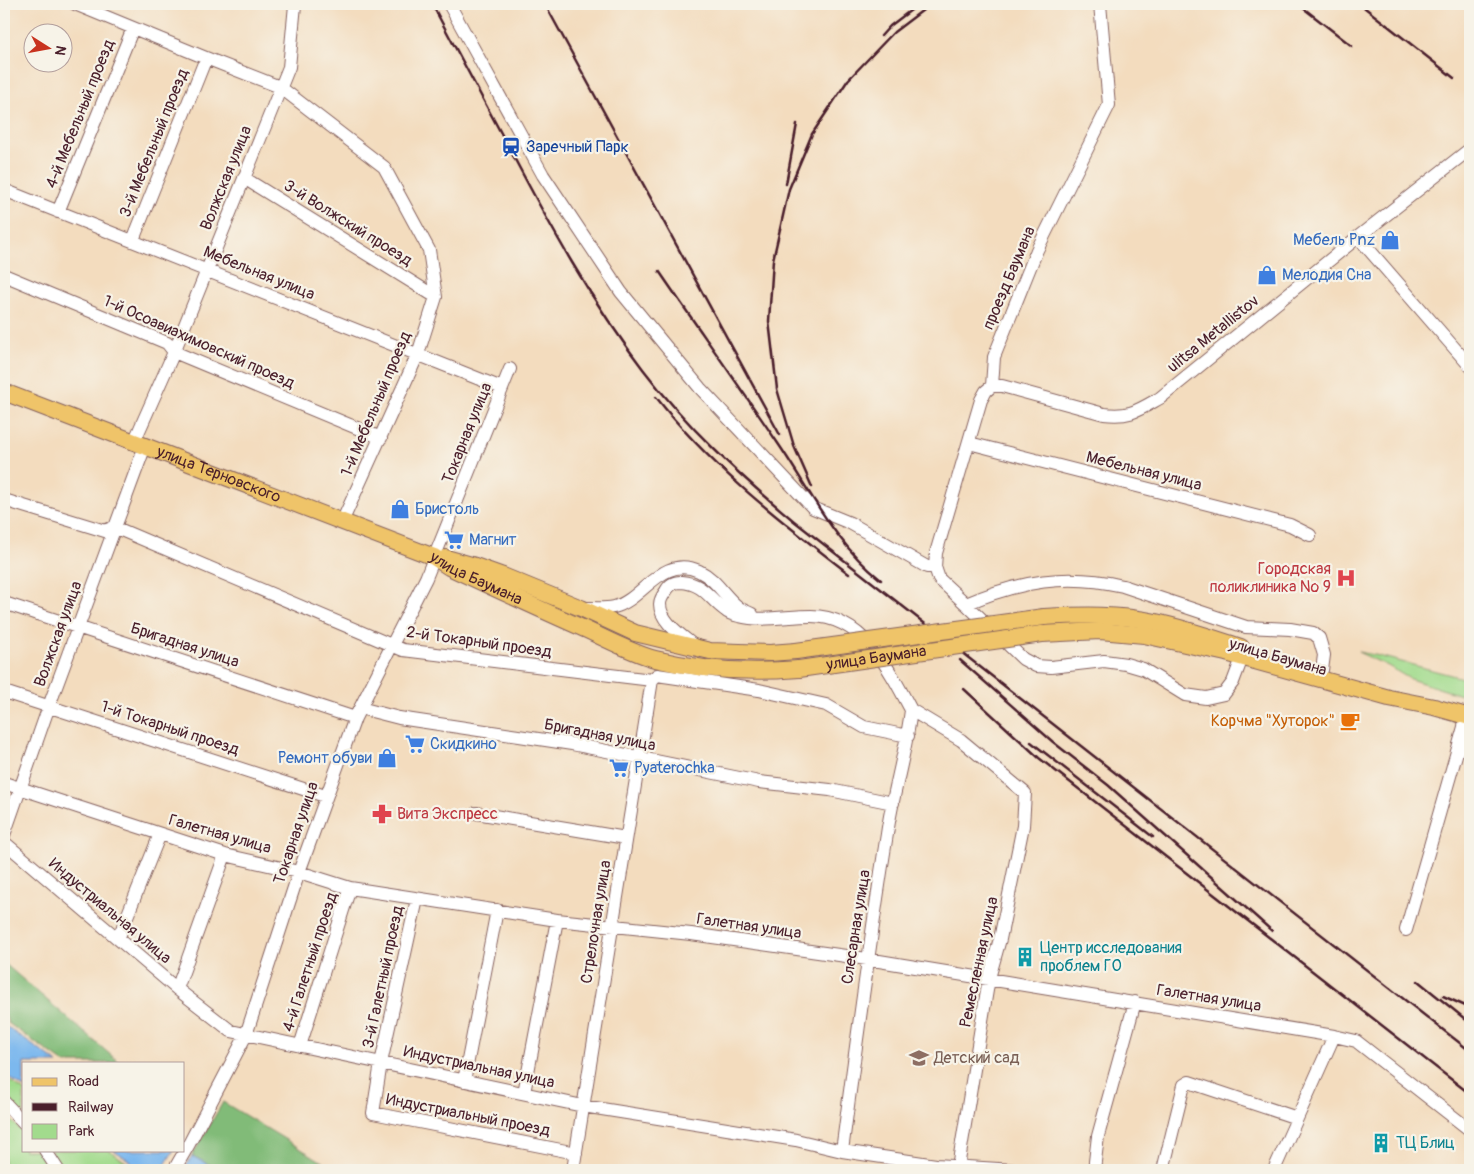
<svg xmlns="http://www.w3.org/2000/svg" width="1474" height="1174" viewBox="0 0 1474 1174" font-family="Pangolin,sans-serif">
<rect width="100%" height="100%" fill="#f7f3e8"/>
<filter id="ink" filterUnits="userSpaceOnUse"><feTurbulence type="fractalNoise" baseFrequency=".02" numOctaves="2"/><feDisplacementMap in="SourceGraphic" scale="10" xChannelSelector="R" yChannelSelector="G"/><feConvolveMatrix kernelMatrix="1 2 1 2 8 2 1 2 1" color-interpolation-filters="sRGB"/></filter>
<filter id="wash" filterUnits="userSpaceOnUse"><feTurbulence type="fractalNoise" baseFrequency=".0096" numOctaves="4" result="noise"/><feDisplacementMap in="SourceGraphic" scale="20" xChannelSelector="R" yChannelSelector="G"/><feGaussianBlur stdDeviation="1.12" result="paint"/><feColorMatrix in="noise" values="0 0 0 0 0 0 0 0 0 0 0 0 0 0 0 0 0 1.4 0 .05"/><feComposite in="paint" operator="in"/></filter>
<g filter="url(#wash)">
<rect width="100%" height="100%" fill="#f3dcbe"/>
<path fill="#a2db8d" stroke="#767d5c" d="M1358,652L1375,655L1470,680V698L1410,679L1388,666Z
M4,1077L24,1091V1116L4,1092Z
M4,1114L24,1133V1150H37L50,1170H4Z
M50,1150H109L137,1170H64Z"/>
<path fill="#81bb78" stroke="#666d52" d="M4,963L120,1063H64L8,1023L4,1012Z
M223,1102L336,1170H220L192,1156Z"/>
<path fill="#7bb8ee" stroke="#626c8c" d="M4,1023V1025L58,1063H24V1088L4,1074Z
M114,1150H174L162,1170H143Z
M192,1156L220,1170H184Z"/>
</g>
<g filter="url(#ink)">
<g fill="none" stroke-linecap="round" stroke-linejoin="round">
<defs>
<path id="minor" d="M75,4L206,58L280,87L384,167L429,250L436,297L418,354L342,522
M449,4L543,175L621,292L700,388L813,508L850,523L927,567H935
M244,178L436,297
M4,190L502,388
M58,212L133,28
M1358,237L1470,366
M133,240L206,58
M4,275L167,343L174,352L381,438
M992,386L986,391L981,400L936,553L935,567L939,579L966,604C1019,581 1067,573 1123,586L1246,627L1290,629L1313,633L1319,638L1324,655L1322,670
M992,386H1002L1104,414C1130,417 1137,411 1160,398L1358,237L1470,149
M992,386L994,357L1037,250L1109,105L1100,4
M134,442L174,352L289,67L295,5
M969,443L1290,525L1310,535
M4,500L105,531L114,527L403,650L652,680L657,675L759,690L826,705L864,727L908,736
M4,603L355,718
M966,604L1023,659L1036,666L1051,667L1104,661L1126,664L1143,669L1185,695L1206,698L1224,694L1233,682L1242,658
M583,608C593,608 605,609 614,607C643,600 661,554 699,571C716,579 724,596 738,607C742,610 748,612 752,614
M695,647C683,636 660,622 660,604C660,599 663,595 666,591C669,585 674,582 681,582C705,584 708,598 725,610C728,613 734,615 739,616C762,622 787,616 811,616C863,616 890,670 911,710
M4,692L325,796
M360,708L399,718L572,744L759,782L830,790L893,803
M911,710L961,740L1025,793L1023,826L1000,939L989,978L958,1167
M4,783L225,855L299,872L350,888L557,920L691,934L867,959L1334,1036L1356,1041L1470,1130
M476,813L626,838
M4,835L49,706L145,446
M4,842L177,989L231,1031L583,1106L796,1140L842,1151L936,1165L1014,1170
M417,899L381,1063L373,1113L576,1153
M1406,930L1464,727L1465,715
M118,939L160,834
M177,989L225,855
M300,1046L350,888
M464,1081L497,910
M524,1093L557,920
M4,1102L24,1123
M45,1150L58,1170
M842,1151C856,1045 870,939 887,834C893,792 906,752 911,710
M174,1170L189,1144L246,1035L299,872L355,718L426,578L510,369
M573,1170L652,680
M1094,1170L1098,1136L1135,1002
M1163,1170L1184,1085L1189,1082L1297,1118
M1274,1170L1334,1036"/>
<g id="major">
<path id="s1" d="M4,392L434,557L449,567C492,587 535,607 578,626C603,637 629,652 655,659C703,671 751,673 799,669"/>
<path d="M446,558L475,566L503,576L581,608L635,633L710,651L770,653L796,651"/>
<path d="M1044,617C1082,615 1119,614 1156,622C1184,628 1213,638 1241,647"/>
<path d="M1042,634L1100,631L1144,635L1226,653L1389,698L1434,707L1470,717"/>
</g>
</defs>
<use href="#minor" stroke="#85615e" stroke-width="14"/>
<use href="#major" stroke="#85615e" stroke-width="18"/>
<use href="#minor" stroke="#fff" stroke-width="12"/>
<use href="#major" stroke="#efc469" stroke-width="16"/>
<path stroke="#4a1f2b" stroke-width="2.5" d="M432,4C458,53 484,101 510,150C550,226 591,301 643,369C687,427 739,475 794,521L1470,1051
M545,4L780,435
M1298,4L1352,46
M1360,4L1454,78
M881,36L890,26L919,4
M786,184L797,124
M659,271C698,328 738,384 777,442C810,490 834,543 881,580
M656,397C710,467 781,521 849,574
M812,487L794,446L777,389L769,321L773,260L789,189L812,134L848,80L894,32L931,4
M960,660L1053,742L1108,785L1272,931
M964,689L1039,758L1470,1094
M1031,742L1153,837
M1418,981L1470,1023
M1443,996L1470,1008"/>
<defs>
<g id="major-bridge">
<path d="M796,651L1044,617"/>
<path id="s2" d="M799,669L1042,634"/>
</g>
</defs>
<use href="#major-bridge" stroke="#85615e" stroke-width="18" stroke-linecap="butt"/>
<use href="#major-bridge" stroke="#efc469" stroke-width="16"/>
</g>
</g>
<defs>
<symbol id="station-bare" viewBox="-9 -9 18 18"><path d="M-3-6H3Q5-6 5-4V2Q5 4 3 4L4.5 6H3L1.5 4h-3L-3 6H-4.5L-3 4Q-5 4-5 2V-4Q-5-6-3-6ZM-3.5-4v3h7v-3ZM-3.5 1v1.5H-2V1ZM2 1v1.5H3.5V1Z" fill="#1a4fb4" stroke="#f7f3e8" stroke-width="2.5" paint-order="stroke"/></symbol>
<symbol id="shop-bare" viewBox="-9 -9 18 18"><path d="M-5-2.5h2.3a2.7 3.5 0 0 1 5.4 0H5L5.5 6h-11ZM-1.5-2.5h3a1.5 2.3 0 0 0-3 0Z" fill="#3f7fe0" stroke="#f7f3e8" stroke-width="2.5" paint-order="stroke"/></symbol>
<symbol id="supermarket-bare" viewBox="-9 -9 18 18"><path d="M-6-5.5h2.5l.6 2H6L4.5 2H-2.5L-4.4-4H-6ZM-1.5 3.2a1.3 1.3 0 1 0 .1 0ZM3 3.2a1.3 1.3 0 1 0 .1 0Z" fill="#3f7fe0" stroke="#f7f3e8" stroke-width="2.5" paint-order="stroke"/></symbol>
<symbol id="hospital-bare" viewBox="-9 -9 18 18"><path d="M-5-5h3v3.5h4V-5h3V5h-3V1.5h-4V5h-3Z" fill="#e0444e" stroke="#f7f3e8" stroke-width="2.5" paint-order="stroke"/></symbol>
<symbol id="cafe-bare" viewBox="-9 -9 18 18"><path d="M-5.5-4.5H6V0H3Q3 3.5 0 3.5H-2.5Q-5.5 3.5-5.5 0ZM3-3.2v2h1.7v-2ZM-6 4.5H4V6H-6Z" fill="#e8710a" stroke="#f7f3e8" stroke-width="2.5" paint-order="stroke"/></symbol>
<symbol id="pharmacy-bare" viewBox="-9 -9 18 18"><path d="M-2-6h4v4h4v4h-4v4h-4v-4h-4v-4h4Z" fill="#e0444e" stroke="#f7f3e8" stroke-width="2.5" paint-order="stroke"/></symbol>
<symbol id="building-bare" viewBox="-9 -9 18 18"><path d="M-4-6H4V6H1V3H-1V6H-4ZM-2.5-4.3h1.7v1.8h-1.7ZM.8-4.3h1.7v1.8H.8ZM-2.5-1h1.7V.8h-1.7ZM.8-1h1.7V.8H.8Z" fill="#0f9aa8" stroke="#f7f3e8" stroke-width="2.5" paint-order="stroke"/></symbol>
<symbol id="school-bare" viewBox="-9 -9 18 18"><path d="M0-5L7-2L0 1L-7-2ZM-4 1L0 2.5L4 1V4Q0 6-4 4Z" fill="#8d6e63" stroke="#f7f3e8" stroke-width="2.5" paint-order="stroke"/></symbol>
</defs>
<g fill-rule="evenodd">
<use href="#station-bare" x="497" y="133" width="28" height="28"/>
<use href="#shop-bare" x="1376" y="226" width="28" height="28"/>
<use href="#shop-bare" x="1253" y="261" width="28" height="28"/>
<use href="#shop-bare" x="386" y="495" width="28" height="28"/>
<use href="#supermarket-bare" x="440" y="526" width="28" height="28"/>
<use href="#hospital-bare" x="1332" y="564" width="28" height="28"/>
<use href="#cafe-bare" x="1336" y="707" width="28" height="28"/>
<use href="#supermarket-bare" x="401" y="730" width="28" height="28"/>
<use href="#shop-bare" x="373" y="744" width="28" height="28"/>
<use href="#supermarket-bare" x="605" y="754" width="28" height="28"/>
<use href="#pharmacy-bare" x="368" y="800" width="28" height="28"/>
<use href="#building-bare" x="1011" y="943" width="28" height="28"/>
<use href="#school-bare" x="905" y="1044" width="28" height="28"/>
<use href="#building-bare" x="1367" y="1129" width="28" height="28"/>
</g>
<g text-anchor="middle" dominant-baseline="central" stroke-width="4.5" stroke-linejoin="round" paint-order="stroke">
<g font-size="16" fill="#4a1f2b" stroke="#f7f3e8">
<text transform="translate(80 114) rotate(-68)">4-й Мебельный проезд</text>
<text transform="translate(154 143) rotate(-68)">3-й Мебельный проезд</text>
<text transform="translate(226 178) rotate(-68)">Волжская улица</text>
<text transform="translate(348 223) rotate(32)">3-й Волжский проезд</text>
<text transform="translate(259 273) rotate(22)">Мебельная улица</text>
<text transform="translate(1009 278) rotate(-67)">проезд Баумана</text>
<text transform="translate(1213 334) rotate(-39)">ulitsa Metallistov</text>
<text transform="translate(199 342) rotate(24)">1-й Осоавиахимовский проезд</text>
<text transform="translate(376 404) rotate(-67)">1-й Мебельный проезд</text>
<text transform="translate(467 433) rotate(-68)">Токарная улица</text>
<text transform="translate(1144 471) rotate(14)">Мебельная улица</text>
<text stroke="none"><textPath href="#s1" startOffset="230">улица Терновского</textPath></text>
<text stroke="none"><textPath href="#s1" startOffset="508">улица Баумана</textPath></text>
<text transform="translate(58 634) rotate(-70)">Волжская улица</text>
<text transform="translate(479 642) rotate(8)">2-й Токарный проезд</text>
<text transform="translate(185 645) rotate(18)">Бригадная улица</text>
<text transform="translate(1278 657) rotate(16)">улица Баумана</text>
<text stroke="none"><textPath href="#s2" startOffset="78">улица Баумана</textPath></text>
<text transform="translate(170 728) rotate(18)">1-й Токарный проезд</text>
<text transform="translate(600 735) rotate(11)">Бригадная улица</text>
<text transform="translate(296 833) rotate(-71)">Токарная улица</text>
<text transform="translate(220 834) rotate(16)">Галетная улица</text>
<text transform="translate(110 911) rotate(40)">Индустриальная улица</text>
<text transform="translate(596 922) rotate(-81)">Стрелочная улица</text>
<text transform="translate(749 926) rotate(8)">Галетная улица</text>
<text transform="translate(856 927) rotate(-81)">Слесарная улица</text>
<text transform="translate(310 962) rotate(-72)">4-й Галетный проезд</text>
<text transform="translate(979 962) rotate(-78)">Ремесленная улица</text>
<text transform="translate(383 977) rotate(-78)">3-й Галетный проезд</text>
<text transform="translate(1209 998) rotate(9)">Галетная улица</text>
<text transform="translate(479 1067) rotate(12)">Индустриальная улица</text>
<text transform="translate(468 1115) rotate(11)">Индустриальный проезд</text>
</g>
<g font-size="16" fill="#164399" stroke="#f7f3e8" text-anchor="start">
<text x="526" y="147">Заречный Парк</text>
</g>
<g font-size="16" fill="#366cbe" stroke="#f7f3e8" text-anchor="start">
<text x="1375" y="240" text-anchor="end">Мебель Pnz</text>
<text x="1282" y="275">Мелодия Сна</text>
<text x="415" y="509">Бристоль</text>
<text x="469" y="540">Магнит</text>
<text x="430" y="744">Скидкино</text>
<text x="372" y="758" text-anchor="end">Ремонт обуви</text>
<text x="634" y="768">Pyaterochka</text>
</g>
<g font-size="16" fill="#be3a42" stroke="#f7f3e8" text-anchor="end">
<text x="1331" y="569">Городская<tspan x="1331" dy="18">поликлиника № 9</tspan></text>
<text x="397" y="814" text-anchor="start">Вита Экспресс</text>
</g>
<g font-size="16" fill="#c56008" stroke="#f7f3e8" text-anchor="end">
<text x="1335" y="721">Корчма "Хуторок"</text>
</g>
<g font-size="16" fill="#0d838f" stroke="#f7f3e8" text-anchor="start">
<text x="1040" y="948">Центр исследования<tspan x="1040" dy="18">проблем ГО</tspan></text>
<text x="1396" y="1143">ТЦ Блиц</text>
</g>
<g font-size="16" fill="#785e54" stroke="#f7f3e8" text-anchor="start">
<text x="934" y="1058">Детский сад</text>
</g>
</g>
<rect width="1474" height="1174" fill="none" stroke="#f7f3e8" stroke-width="20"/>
<rect x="22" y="1062" width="162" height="90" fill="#f7f3e8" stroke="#b29e9c"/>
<rect x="32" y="1078" width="25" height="8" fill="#efc469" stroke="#b29e9c"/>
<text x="68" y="1086" font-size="15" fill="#4a1f2b">Road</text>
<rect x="32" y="1103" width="25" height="8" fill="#4a1f2b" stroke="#b29e9c"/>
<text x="68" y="1112" font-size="15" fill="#4a1f2b">Railway</text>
<rect x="32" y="1124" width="25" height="15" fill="#a2db8d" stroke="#b29e9c"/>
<text x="68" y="1136" font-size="15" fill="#4a1f2b">Park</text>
<g transform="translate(48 48) rotate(101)"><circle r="24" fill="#f7f3e8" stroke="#b29e9c"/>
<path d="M0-4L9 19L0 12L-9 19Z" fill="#c8321e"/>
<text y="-8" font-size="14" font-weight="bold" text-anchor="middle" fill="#4a1f2b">N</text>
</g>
</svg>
